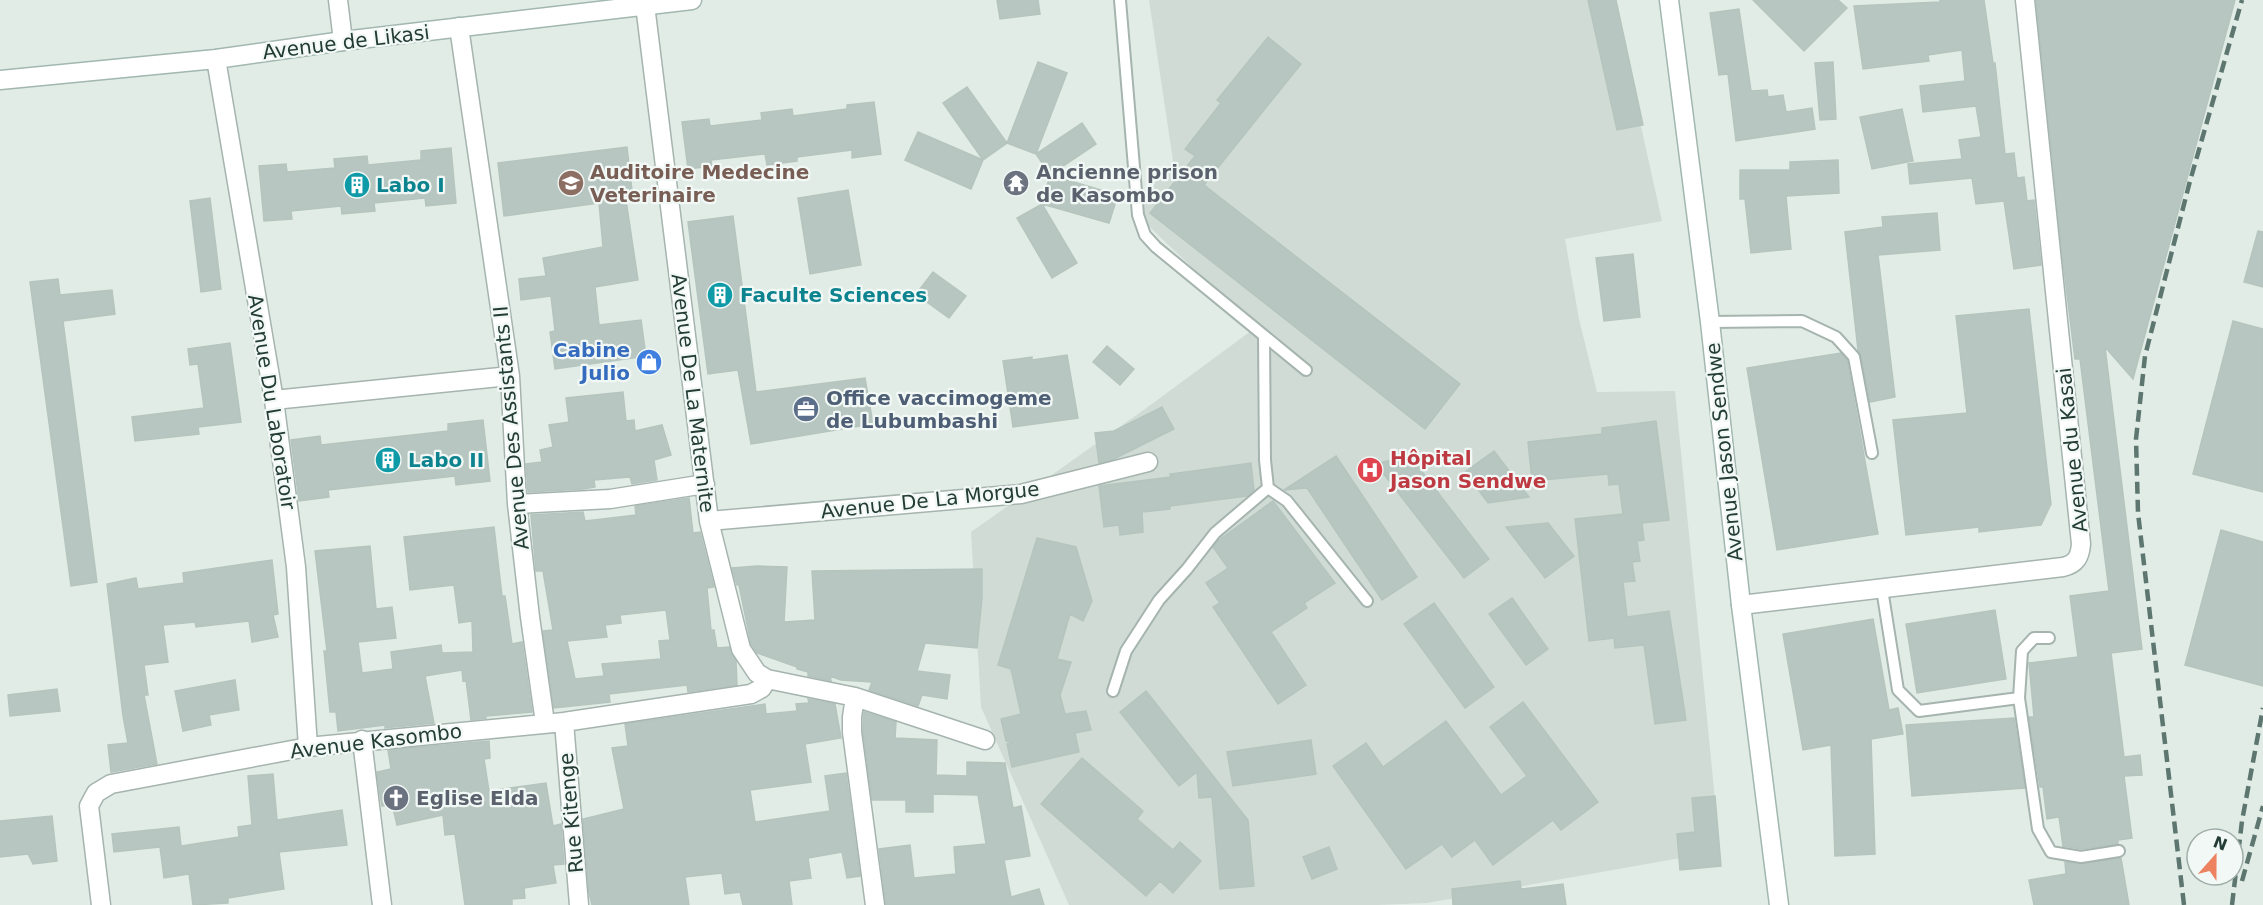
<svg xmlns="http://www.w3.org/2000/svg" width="2263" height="905" viewBox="0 0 2263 905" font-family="'DejaVu Sans',sans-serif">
<rect width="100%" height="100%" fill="#e2ece7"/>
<path fill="#d0dbd6" d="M1149,0H1613L1662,221L1565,239L1579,319L1597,392L1675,391L1720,851L1427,903L1378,905H1069L981,707L971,532L1145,409L1255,328L1132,210L1173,161Z"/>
<path fill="#b7c6c0" stroke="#b5c5be" stroke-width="1.5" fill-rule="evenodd" d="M997,0H1038L1040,14L1000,19Z
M1588,0H1616L1643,125L1617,130Z
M1753,0H1838L1847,8L1804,51Z
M1940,0H1984L1993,63H1995L2005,154L2014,153L2017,178L2024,177L2027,201L2034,200L2041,265L2014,269L2004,201L1976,204L1972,178L1910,184L1908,164L1962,159L1959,140L1981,137L1976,106L1923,112L1920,86L1965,81L1962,50L1928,55L1929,61L1863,69L1854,6L1940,2Z
M2036,0H2235L2133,379L2105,347L2142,649L2111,653L2124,757L2140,755L2142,775L2124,776L2132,838L2118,840V844L2081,849L2063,846L2059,817L2047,819L2043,787H2040L2029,717H2034L2029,663L2078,657L2070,596L2109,591L2080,359H2075L2063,262Z
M1739,9L1751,91L1767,90L1768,97L1783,95L1786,112L1812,108L1815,129L1736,141L1728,74L1719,75L1710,13Z
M1268,37L1301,64L1204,185L1460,384L1425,429L1150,213L1195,156L1185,149L1221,103L1217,100Z
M1038,62L1067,73L1036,154L1007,143Z
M1833,62L1836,119L1820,120L1815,63Z
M967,87L1007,143L983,160L943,103Z
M874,102L881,154L852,158V150L797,157V161L767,165L765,154L711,160L712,166L688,169L682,122L709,119L710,126L762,120L761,113L792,109L793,116L847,109V105Z
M1902,109L1913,161L1872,169L1860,117Z
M1082,123L1096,144L1050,175L1036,154Z
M918,132L983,160L971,189L905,160Z
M627,147L633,199L626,200L638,280L595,287L599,325L641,320L646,356L555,369L550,332L555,331L551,296L521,300L519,279L546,276L543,258L603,247L599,203L504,216L498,163Z
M451,148L456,203L426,206L425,198L374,203L375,211L342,214L341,206L291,211L292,219L264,221L259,166L286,164L287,172L335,168L334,159L367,156L368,165L421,160V151Z
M1838,160L1839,193L1786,196L1791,249L1751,253L1745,199H1740V170H1790V162Z
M1050,175L1118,195L1109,223L1042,204Z
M848,190L861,265L810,274L798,198Z
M210,198L221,289L201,292L190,201Z
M1042,204L1077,263L1052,278L1017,218Z
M1937,213L1940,250L1878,255L1895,397L1870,402L1861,356L1858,350L1845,232L1883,227L1882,217Z
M733,216L756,392L865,378L873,424L751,444L738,370L708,374L688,222Z
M2258,231L2263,232V287L2244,282Z
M1633,254L1640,317L1604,321L1596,258Z
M933,272L966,296L949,318L916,294Z
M58,279L60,295L112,290L115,314L63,321L97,582L71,586L30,282Z
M2029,309L2051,504L2041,525L1979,532V527L1906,535L1893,420L1967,413L1956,316Z
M2233,321L2263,329V492L2193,474Z
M230,343L241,422L198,427L199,434L135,441L132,417L204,408L198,364L190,365L188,349Z
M1107,346L1134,369L1120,385L1093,362Z
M1841,353L1847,360L1878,534L1777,550L1747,368Z
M1067,355L1078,418L1013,427L1003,361L1032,357V360Z
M623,392L626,421L634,420L635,431L662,425L671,455L654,460L657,480L632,484L630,477L594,480L595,487L584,489L528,492L526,464L542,462L540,450L553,447L549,425L569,422L566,398Z
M1162,407L1174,429L1112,460L1099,463L1095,433L1114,431Z
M483,420L490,481L456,485L455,476L328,490L329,497L299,501L291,440L320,436L321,445L448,431V424Z
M1656,421L1669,520L1642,523L1644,540L1637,541L1640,561L1632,562L1635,581L1623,582L1627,617L1669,611L1686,720L1655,724L1644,645L1615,648L1614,638L1589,641L1575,519L1623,514L1619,484L1609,485L1608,474L1532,481L1528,442L1602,434V428Z
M1494,451L1529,497L1488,503L1465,472Z
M1409,455L1489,559L1464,578L1376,464Z
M1336,456L1417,577L1382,600L1307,488L1284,490Z
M1251,463L1254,490L1247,496L1170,506V509L1142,512L1143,532L1120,535L1119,525L1104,527L1099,486L1171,477L1170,474Z
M689,498L693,533L700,532L714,587L707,588L711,630H714L717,648L729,647L736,661L737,685L688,692L687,685L609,694L610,702L554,708L543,631L553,630L543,571H536L531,515L583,512L585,521L636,515L635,506ZM666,610L670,640L659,641L661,659L602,664L604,676L575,679L567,641L607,637L605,625L621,623L620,615Z
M1273,501L1335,583L1304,603L1307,608L1271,632L1306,685L1278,704L1213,607L1220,603L1206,583L1228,568L1213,547L1219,540Z
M1548,523L1574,556L1545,578L1506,527Z
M494,527L502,596H505L512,644L522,642L532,712L486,716V718L471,720L466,680L463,681L462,670L425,676L434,723L385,728V725L338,731L336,712H330L324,651H327L315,551L370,546L376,609L392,607L396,638L358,642L362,673L393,669L391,652L441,645L442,653L473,652L472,621L459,623L454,585L410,590L404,537Z
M2221,530L2263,542V686L2185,665Z
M1037,538L1076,547L1092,601L1083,621L1070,614L1057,659L1071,662L1060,695L1065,714L1086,711L1091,730L1075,733L1079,752L1012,767L1007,744H1014L1006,741L1001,719L1021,714L1011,669L998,665Z
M272,560L278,614L273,615L278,637L252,642L249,621L196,627L195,622L163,625L168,662L144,665L148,695H144L157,764L111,772L108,745L128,743L123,716L107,584L136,578L138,589L184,583L183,573Z
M757,566L787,567L784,622L815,620L812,571L982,569V598L977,648L925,643L917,671L950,675L947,699L922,695L918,706L869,690L872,682L841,680L830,676L831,681L808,676V672L797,669V667L757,653L751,644L739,585H737L732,568Z
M1512,598L1548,649L1526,665L1489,614Z
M1434,603L1494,687L1465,708L1404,624Z
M1995,610L2006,679L1917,693L1906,624Z
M1873,619L1889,710L1898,708L1903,734L1871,739L1875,854L1835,856L1831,745L1803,750L1783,634Z
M235,680L239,710L209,715L211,725L183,731L175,691Z
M57,689L60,711L10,716L8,695Z
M1146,691L1248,820L1254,886L1220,889L1212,797L1199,798L1197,772L1179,786L1120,712Z
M808,699L835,704L841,738L805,744L811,782L750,790L755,822L830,811L825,776L846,773L860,876L847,878L842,852L808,858L811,878L789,881L792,905H743L740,892L725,894L722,873L685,877L689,905H592L589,893L583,819L624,809L612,748L628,746L625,724L765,704L766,714L797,711L796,704L809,703Z
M1523,702L1598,802L1561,830L1553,820L1493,865L1475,840L1452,857L1442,844L1406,869L1333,766L1366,743L1383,767L1446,721L1501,795L1527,776L1490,727Z
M864,712L896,722L895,738L937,740L936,775L967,776V762L1005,763L1013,808L1021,806L1030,856L1004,860L1011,897L1039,889L1044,905H886L879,849L910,845L914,878L956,874L954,847L986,844L978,795L933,794V812H906V800H872L863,731Z
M2014,718L2025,788L1912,796L1906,725Z
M1311,740L1316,774L1233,786L1227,752Z
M489,741L490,758L484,759L489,791L546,783L553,826L561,824L564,864L553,865L556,883L524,888L525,898L512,899V905H465L455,834L445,835L443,815L397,825L392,804L382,806L380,795L377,772L391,769L388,750Z
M1082,758L1143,811L1137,819L1173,850L1180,842L1201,861L1173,893L1160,881L1146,896L1041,804Z
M273,774L277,820L342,810L347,845L279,852L284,889L228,898V903L193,905L189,874L164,878L160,847L114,852L112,834L179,827L181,846L239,837L238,827L252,825L248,776Z
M1715,796L1721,866L1680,870L1677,834L1695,832L1692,798Z
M52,816L57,861L33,864L28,854L0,857V821Z
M1329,847L1337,869L1312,879L1303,857Z
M2121,858L2129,905H2034L2029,880L2066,874L2065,862L2082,864Z
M1520,881L1521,889L1563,884L1566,905H1453L1452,889Z"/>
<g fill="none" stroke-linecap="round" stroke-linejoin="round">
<defs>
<path id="service" d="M1120,0L1138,215L1145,235L1156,247L1306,370
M1710,322L1802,321L1836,337L1854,357L1872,453
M1264,336L1265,460L1268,488L1287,501L1367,601
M1882,589L1898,690L1919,711L2019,698
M2049,638H2034L2022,651L2019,698L2038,829L2051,852L2081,857L2119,851
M1113,691L1126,651L1159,600L1187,569L1215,533L1268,488"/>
<path id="minor" d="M338,0L343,41
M645,5L709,521L741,649L757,673L767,679L855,697L985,740
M459,27L510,376L517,504L530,617L545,723
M216,59L274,400L296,567L308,747
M274,400L510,376
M517,504L610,499L705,484
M709,521L1021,494L1148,462
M1741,605L2063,567C2076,564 2080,557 2081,544L2025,0
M855,697L852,717V732L875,905
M564,722L579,905
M362,740L382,905
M101,905L89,806L96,793L111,784L308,747L564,722L751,694L762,688L767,679"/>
<path id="secondary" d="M1669,0L1710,322L1741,605L1779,905
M0,80L216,59L343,41L692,0"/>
</defs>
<use href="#service" stroke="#a5b4ae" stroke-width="14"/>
<use href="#minor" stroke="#a5b4ae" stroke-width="21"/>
<use href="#secondary" stroke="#a1b7af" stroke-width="21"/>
<use href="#service" stroke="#fff" stroke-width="10"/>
<use href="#minor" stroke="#fff" stroke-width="18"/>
<use href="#secondary" stroke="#fff" stroke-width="18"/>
<path stroke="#5d7770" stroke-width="4.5" stroke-dasharray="12 6" stroke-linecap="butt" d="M2242,881L2263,806
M2184,905L2138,513L2136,439L2145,356L2190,181L2242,0
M2232,905L2242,821L2263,708"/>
</g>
<defs>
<symbol id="school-disc" viewBox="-11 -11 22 22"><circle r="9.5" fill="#8d6e63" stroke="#f2f8f5"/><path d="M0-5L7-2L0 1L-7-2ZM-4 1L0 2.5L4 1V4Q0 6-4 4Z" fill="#fff"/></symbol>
<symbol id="temple-disc" viewBox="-11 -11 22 22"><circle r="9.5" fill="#6b7280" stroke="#f2f8f5"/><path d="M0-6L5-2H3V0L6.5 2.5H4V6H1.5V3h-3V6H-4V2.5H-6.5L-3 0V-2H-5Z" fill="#fff"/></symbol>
<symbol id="building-disc" viewBox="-11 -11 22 22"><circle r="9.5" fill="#0f9aa8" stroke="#f2f8f5"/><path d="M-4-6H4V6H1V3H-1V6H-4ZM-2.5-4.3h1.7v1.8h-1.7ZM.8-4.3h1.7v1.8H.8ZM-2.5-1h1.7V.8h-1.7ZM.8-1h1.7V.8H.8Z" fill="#fff"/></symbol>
<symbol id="shop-disc" viewBox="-11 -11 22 22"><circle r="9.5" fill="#3f7fe0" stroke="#f2f8f5"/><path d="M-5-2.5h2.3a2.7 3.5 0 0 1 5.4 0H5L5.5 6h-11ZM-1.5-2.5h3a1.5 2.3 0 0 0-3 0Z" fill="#fff"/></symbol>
<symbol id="office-disc" viewBox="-11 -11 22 22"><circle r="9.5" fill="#5c6f8a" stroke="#f2f8f5"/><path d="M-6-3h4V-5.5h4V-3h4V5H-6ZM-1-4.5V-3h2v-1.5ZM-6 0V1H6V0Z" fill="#fff"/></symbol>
<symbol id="hospital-disc" viewBox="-11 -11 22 22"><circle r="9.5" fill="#e0444e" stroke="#f2f8f5"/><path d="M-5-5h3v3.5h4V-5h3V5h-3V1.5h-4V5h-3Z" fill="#fff"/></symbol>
<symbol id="church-disc" viewBox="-11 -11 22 22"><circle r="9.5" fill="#6b7280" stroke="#f2f8f5"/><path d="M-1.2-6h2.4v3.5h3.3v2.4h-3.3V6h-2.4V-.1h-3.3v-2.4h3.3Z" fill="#fff"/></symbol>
</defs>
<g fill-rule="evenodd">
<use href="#school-disc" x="556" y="168" width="30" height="30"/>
<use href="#temple-disc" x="1001" y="168" width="30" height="30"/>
<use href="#building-disc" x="342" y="170" width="30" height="30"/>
<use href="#building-disc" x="705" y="280" width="30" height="30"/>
<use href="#shop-disc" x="634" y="347" width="30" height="30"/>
<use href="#office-disc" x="791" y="394" width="30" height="30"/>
<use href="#building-disc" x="373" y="445" width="30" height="30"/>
<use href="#hospital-disc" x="1355" y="455" width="30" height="30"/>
<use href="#church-disc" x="381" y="783" width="30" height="30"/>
</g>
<g text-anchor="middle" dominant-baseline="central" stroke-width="4.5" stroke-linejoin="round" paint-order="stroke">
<g font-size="20" fill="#233c35" stroke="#f2f8f5">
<text transform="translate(346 42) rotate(-7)">Avenue de Likasi</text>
<text transform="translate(693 393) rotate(83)">Avenue De La Maternite</text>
<text transform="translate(272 402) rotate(81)">Avenue Du Laboratoir</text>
<text transform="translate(511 428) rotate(-95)">Avenue Des Assistants II</text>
<text transform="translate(2072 450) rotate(-96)">Avenue du Kasai</text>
<text transform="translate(1724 452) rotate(-96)">Avenue Jason Sendwe</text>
<text transform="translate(930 500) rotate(-6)">Avenue De La Morgue</text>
<text transform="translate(376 741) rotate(-7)">Avenue Kasombo</text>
<text transform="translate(571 813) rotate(-95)">Rue Kitenge</text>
</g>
<g font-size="20" font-weight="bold" fill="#785e54" stroke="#f2f8f5" text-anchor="start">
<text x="590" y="172">Auditoire Medecine<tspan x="590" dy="23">Veterinaire</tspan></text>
</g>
<g font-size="20" font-weight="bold" fill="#5b616d" stroke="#f2f8f5" text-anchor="start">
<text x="1036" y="172">Ancienne prison<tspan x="1036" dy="23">de Kasombo</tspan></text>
<text x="416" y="798">Eglise Elda</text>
</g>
<g font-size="20" font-weight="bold" fill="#0d838f" stroke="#f2f8f5" text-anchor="start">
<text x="376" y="185">Labo I</text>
<text x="740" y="295">Faculte Sciences</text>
<text x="408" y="460">Labo II</text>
</g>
<g font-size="20" font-weight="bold" fill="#366cbe" stroke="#f2f8f5" text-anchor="end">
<text x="630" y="350">Cabine<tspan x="630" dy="23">Julio</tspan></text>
</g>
<g font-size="20" font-weight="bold" fill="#4e5e75" stroke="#f2f8f5" text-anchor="start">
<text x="826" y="398">Office vaccimogeme<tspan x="826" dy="23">de Lubumbashi</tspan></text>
</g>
<g font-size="20" font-weight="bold" fill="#be3a42" stroke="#f2f8f5" text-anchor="start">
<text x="1390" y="458">Hôpital<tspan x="1390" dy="23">Jason Sendwe</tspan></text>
</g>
</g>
<g transform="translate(2215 857) rotate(21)"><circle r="28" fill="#f2f8f5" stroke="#9fada8" stroke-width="1.5"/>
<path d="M0-4.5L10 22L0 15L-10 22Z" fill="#ec825f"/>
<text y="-9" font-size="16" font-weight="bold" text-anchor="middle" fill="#233c35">N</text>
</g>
</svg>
